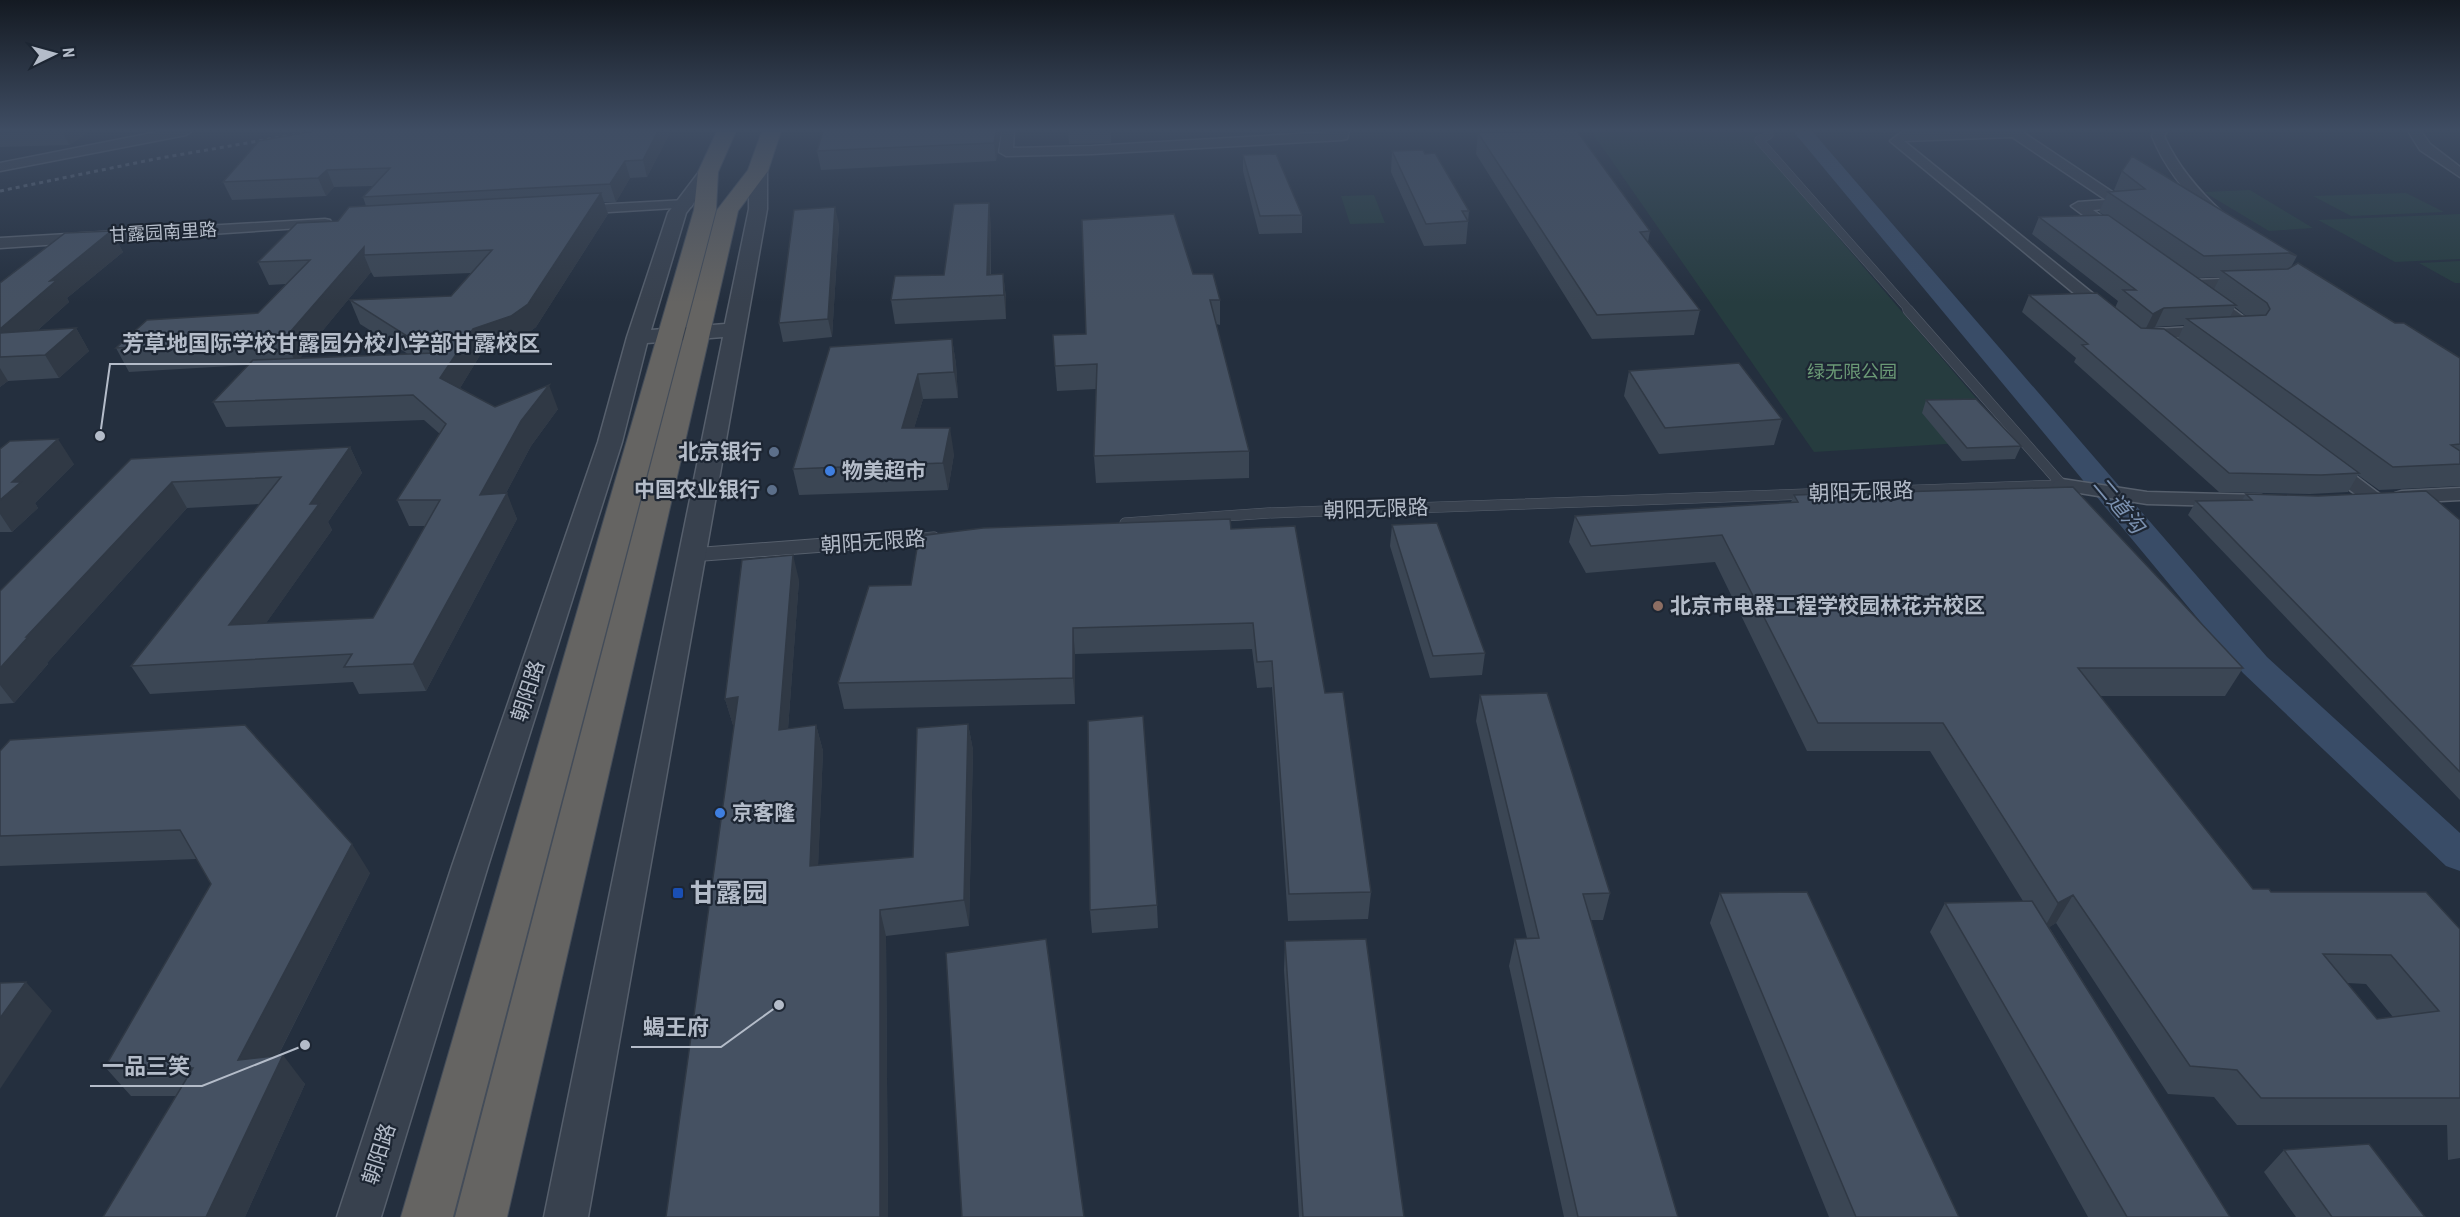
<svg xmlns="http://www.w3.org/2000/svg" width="2460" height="1217" viewBox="0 0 2460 1217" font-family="'Roboto Condensed','Noto Sans SC',sans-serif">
<rect width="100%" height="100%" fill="#242f3e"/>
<path fill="#263c3f" d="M1591,131H1757L1753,138L2012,440L1814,452Z
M2250,190L2313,228L2269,231L2204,192Z
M2406,193L2444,212L2351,216L2313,196Z
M1374,195L1385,223L1350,224L1341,196Z
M2460,214V259L2395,262L2318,220Z
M2460,261V283H2455L2419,263Z"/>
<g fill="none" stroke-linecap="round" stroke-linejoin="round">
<path fill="#394c67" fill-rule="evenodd" d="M1793,131H1812L2267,657L2460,833V871L2446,866L2243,673Z"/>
<defs>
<path id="service-far2" d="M1768,131L1769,135L1759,140L1910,311"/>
<path id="service-far1" d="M1908,310L2062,485
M1125,523L1268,513L2062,485
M871,542L934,537"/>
<path id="service" d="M691,555L891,540"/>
<path id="minor" d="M162,131H192L186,135L0,171V163Z
M1002,131H1014L1013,148L1092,146L1349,131L1347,139L1342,140L1092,154L1006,156L999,152Z
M2021,131L2126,201L2128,204L2126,207L2093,210L2121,230L2123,233L2121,236H2111L2071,206L2078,202L2106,200L2012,137L1904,141L2111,308L2113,311L2111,314H2099L1890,141L1902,132Z
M2154,131H2167L2164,136C2178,167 2199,191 2224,214L2226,217L2224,220H2214C2188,196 2165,169 2152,136Z
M2408,131H2421L2430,144L2460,167V177L2420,150Z
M686,200L693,204L691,207L576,214L569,210L576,206Z
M325,219L330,220L332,223L330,226L0,248V238Z
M2180,273L2193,280L2247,278L2255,283L2247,288L2190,290L2184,288L2172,278Z
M2207,292L2213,294L2255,325L2257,329L2255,333L2169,338L2167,343L2161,344L2155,343L2147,334L2149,330L2155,329L2233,325L2201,300L2199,297Z
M2329,459L2336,461L2381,495L2384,499L2381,503H2367L2322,469L2319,465L2322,461Z
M2062,479L2147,492L2261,495L2268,497L2271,501L2268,505L2261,507L2147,504L2055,489L2052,485L2055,481Z
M2460,488V500L2402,503L2395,501L2392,497L2395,493L2402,491Z"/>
<path id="tertiary" d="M758,166L764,167L767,171V209L588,1217H544L723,337L647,343L622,442L488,866L381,1217H337L452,866L598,442L627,337L668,213L702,168H714L717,172L686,213L651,330L725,324L749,209V171L752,167Z"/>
<path id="trunk" d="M717,131H736L718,172L716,210L453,1217H401L694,210L698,172Z
M762,131H781L768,171L738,211L507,1217H455L717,210L748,170Z"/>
</defs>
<use href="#service-far2" stroke="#565f6c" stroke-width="9"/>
<use href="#service-far1" stroke="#565f6c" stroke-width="11"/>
<use href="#service" stroke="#565f6c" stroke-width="15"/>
<use href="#minor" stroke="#565f6c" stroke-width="3"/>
<use href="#tertiary" stroke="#565f6c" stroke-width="3"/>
<use href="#trunk" stroke="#434c59" stroke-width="2"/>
<use href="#service-far2" stroke="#38414e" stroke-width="8"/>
<use href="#service-far1" stroke="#38414e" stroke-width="10"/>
<use href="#service" stroke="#38414e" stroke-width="13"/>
<use href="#minor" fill="#38414e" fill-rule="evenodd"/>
<use href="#tertiary" fill="#38414e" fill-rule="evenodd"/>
<use href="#trunk" fill="#656462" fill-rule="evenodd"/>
<path stroke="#5a6575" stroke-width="3" stroke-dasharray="4 4" stroke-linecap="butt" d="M0,191L155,159L316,131"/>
</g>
<path fill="#3b4654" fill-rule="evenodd" d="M0,131H90L69,145L0,147Z
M671,131L647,177L630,178L616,202H604L608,214L536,327L520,339L482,352L460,388L495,407L558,409L531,446L506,493L517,519L426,691L359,694L353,682L150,694L131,666L260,504L187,508L47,663L48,664L14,703L0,704V591L131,459L350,447L362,473L328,522L332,530L266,623L373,618L425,526H409L397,500L440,434L424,420L226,427L213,402L248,365L129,372L116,348L258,313L286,284L269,285L258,262L366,206L363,197L373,186L334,187L326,196L232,200L223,182ZM371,272L374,277L471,273L451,296L350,300L360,324L408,354L300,358Z
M1001,131L996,161L821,170L817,151Z
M1068,131H1111V143L1069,144Z
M1277,131H1303L1278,133Z
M1881,131H1899L1898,132L1883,133Z
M1478,133L1650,231L1648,242L1700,310L1694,335L1592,339L1476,154Z
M1392,151L1425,154L1469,211L1466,244L1424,246L1391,172Z
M1243,155L1302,215V233L1259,234L1243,171Z
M2122,171L2297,256L2290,269L2460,358V486L2379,490L2358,475L2348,492L2310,494L2219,492L2074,362L2076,358L2022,312L2029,295L2115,308L2118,301L2032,234L2039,217L2104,215L2099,212L2108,192L2115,191L2114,190ZM2220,277L2214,289L2197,278ZM2235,307L2246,316L2230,317ZM2184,325L2178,339L2151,329L2155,327Z
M839,224L832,337L783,342L779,323Z
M991,225V275L1003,274L1006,298V319L895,324L891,300L944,275Z
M111,231L123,252L67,298L69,302L38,330L76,328L89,351L59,378L8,381L0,387V283Z
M1193,274L1220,300V325L1216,324L1249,451V478L1096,483L1094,456L1096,389L1057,391L1055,366L1086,334Z
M952,339L956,364L958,398L923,399L914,428L954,454L948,490L799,495L793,469Z
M1629,371L1782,419L1774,445L1659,454L1624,396Z
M1926,400L2021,446L2015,459L1962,461L1922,413Z
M0,449L74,464L35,503L38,508L12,532H0Z
M2246,494L2318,496L2460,520V800L2188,515L2196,501L2242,500Z
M1794,495L2243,668L2225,696H2100L2253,889L2460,929V1158L2448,1160L2447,1125H2237L2214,1097L2168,1094L2056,923L2049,927L2230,1217H2088L1930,932L1945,903L2023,901L1930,751H1807L1715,562L1586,573L1569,542L1575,516L1791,502ZM2347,983L2366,984L2393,1017L2377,1019Z
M1392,525L1485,653L1482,675L1430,678L1390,546Z
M1231,529L1325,693L1371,892L1368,919L1288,921L1272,687L1257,688L1252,649L1075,654V704L844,709L838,683L911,585Z
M799,580L788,729L816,725L823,751L818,865L913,857L968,724L973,750L969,926L886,936L888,1217L735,725H733L725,699Z
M1480,695L1610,893L1603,920H1591L1678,1217H1564L1509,966L1515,939L1527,938L1476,721Z
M0,751L370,873L278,1056L305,1084L245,1217H103L176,1096H131L105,1067L211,884L197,859L0,866Z
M1720,893L1959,1217H1829L1710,923Z
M1157,905L1158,928L1092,933L1090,910Z
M1285,941L1404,1217H1299L1284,970Z
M2284,1150L2425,1217H2296L2264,1172Z"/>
<path fill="#303945" d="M62,131H90L69,145Z
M658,131H671L647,177L643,160Z
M996,131H1001L996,161L994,143Z
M625,161L630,178L616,202L610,184Z
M327,170L334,187L326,196L318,178Z
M601,193L608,214L536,327L520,339L482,352L451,403L440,378L473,329Z
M989,203L991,225L990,298L987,275Z
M835,207L839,224L832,337L828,319Z
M111,231L123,252L67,298L69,302L10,355L0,340V329L50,281Z
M364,247V255L371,272L296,363L284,339Z
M1003,274L1006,298V319L1004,295Z
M2164,308L2155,327L2144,332L2153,314Z
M76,328L89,351L59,378L45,355Z
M952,339L956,364L958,398L954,372Z
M0,368L8,381L0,387Z
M918,374L923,399L906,455L902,428Z
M549,385L558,409L531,446L491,521L480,495L521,421Z
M950,428L954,454L948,490L943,463Z
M58,439L74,464L35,503L38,508L12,532L0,514V500L12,482Z
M350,447L362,473L328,522L332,530L245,653L229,625L310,504Z
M172,482L187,508L47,663L48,664L14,703L0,685V668L26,637Z
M507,493L517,519L426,691L413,664Z
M793,555L799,580L786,756L779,730Z
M1073,628L1075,654V704L1073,678Z
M738,697L746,723L733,725L725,699Z
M968,724L973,750L969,926L964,900Z
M816,725L823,751L817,893L810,866Z
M352,844L370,873L261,1089L238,1060Z
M2073,895L2056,923L2042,932L2058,903Z
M880,910L886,936L888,1217H880Z
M26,982L52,1011L0,1089V1018Z
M283,1055L305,1084L245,1217H206Z"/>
<path fill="#455162" stroke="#303945" stroke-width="1.5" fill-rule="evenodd" d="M0,131H42L0,133Z
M314,131H658L643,160L625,161L610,184L363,197L390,168L327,170L318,178L223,182L259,141Z
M823,131H996L994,143L817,151Z
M1577,131L1650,231L1640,232L1700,310L1597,315L1478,133Z
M1423,150L1425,154L1435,153L1469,211H1462L1468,221L1426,224L1392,151Z
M1276,154L1302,215L1260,216L1243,155Z
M2132,156L2297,256L2289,253L2204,256L2108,192L2145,189L2122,171Z
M601,193L528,304L511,316L473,329L440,378L495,407L549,385L521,421L480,495L507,493L413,664L344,667L352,654L131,666L281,477L172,482L26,637H28L0,668V591L131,459L350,447L310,504H319L229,625L373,618L440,500H397L446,424L413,395L213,402L253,360L434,353L350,300L451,296L492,250L364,255V247L284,339L116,348L147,320L258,313L310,260L258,262L297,223L338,221L349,207Z
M989,203L987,275L1003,274L1004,295L891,300L895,276L944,275L954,204Z
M835,207L828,319L779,323L794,210Z
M1174,214L1193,274H1213L1220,300H1210L1249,451L1094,456L1097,364L1055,366L1053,335L1086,334L1082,220Z
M2108,215L2236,305L2164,308L2153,314L2123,290H2136L2039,217Z
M111,231L50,281L57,280L0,329V283L65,233Z
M2298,263L2395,323H2404L2460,358V444L2451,445L2460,451V464L2393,467L2187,319L2266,315L2270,309L2267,303L2222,271L2288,269Z
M2097,293L2141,328L2164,329L2359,473L2321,475L2229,473L2082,345L2088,344L2029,295Z
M76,328L45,355L0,357V333Z
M952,339L954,372L918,374L902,428H950L943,463L793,469L830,347Z
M1739,363L1782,419L1665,428L1629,371Z
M1976,399L2021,446L1967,448L1926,400Z
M58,439L12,482H21L0,500V449L10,441Z
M2073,487L2243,668H2078L2253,889H2269L2271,892H2426L2460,929V1098H2261L2237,1070L2190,1066L2073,895L2058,903L1943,723H1818L1722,535L1591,546L1575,516L1798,502L1794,495ZM2323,954L2391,955L2439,1011L2377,1019Z
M2426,491L2460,520V772L2196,501L2252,500L2246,494L2318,496Z
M1230,519L1231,529L1295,526L1325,693L1343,692L1371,892L1289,894L1272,661L1257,662L1253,623L1073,628V678L838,683L869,586L911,585L919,536L983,528Z
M1437,523L1485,653L1433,656L1392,525Z
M793,555L779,730L816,725L810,866L913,857L917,728L968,724L964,900L880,910V1217H666L738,697L725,699L742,560Z
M1547,693L1610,893L1583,894L1678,1217H1578L1515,939L1539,938L1480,695Z
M1143,716L1157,905L1090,910L1088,721Z
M245,725L352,844L238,1060L283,1055L206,1217H103L193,1068L105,1067L211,884L180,830L0,836V751L10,740Z
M1807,892L1959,1217H1856L1720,893Z
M2032,901L2230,1217H2127L1945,903Z
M1046,939L1084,1217H962L946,953Z
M1366,939L1404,1217H1303L1285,941Z
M26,982L0,1018V983Z
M2369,1144L2425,1217H2332L2284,1150Z"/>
<linearGradient id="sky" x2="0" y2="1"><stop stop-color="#141a22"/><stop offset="0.43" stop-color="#3f4d63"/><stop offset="1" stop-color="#3f4d63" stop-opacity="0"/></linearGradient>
<rect width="2460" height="302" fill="url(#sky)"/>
<g fill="#5c6f8a" stroke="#1d2633" stroke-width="2">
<circle cx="774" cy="452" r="6"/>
<circle cx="772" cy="490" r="6"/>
</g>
<g fill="#3f7fe0" stroke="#1d2633" stroke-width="2">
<circle cx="830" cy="471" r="6"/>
<circle cx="720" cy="813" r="6"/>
</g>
<circle fill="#8d6e63" stroke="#1d2633" stroke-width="2" cx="1658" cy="606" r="6"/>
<rect fill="#1a4fb4" stroke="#1d2633" stroke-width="2" x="672" y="887" width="12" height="12" rx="3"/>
<g text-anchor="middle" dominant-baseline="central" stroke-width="4.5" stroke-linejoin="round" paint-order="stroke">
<g font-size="18" fill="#b4bcc9" stroke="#1d2633">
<text transform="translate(163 232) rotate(-3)">甘露园南里路</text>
</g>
<g font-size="18" fill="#6b9a76" stroke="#1d2633">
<text x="1852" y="371">绿无限公园</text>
</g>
<g font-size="21" font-weight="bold" fill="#b4bcc9" stroke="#1d2633" text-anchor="start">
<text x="762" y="452" text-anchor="end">北京银行</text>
<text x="842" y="471">物美超市</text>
<text x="760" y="490" text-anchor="end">中国农业银行</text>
<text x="1670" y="606">北京市电器工程学校园林花卉校区</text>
<text x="732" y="813">京客隆</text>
</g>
<g font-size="21" fill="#b4bcc9" stroke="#1d2633">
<text transform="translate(1861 492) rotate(-2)">朝阳无限路</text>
<text transform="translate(1376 509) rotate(-2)">朝阳无限路</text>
<text transform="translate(873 542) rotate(-4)">朝阳无限路</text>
<text transform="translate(528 691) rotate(-72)">朝阳路</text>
<text transform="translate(379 1154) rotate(-72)">朝阳路</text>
</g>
<g font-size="22" font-style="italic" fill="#7c92b1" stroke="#1d2633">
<text transform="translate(2119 505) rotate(50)">二道沟</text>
</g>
<g font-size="26" font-weight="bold" fill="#b4bcc9" stroke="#1d2633" text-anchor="start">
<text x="690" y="893">甘露园</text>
</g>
</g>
<path fill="none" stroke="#b4bcc9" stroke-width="2" d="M100 436L110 364H552M779 1005L721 1047H631M305 1045L202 1086H90"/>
<g fill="#b4bcc9" stroke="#1d2633" stroke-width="2">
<circle cx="100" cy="436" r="6"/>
<circle cx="779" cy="1005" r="6"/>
<circle cx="305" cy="1045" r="6"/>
</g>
<g font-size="22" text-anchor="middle" font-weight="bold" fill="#b4bcc9" stroke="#1d2633" stroke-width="4.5" stroke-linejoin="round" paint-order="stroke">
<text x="331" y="351">芳草地国际学校甘露园分校小学部甘露校区</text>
<text x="676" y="1035">蝎王府</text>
<text x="146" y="1074">一品三笑</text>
</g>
<g transform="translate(54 54) rotate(85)" stroke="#1d2633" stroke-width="4.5" paint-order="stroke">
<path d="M0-4.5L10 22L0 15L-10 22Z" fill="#b4bcc9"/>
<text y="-9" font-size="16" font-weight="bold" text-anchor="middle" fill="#b4bcc9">N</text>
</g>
</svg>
